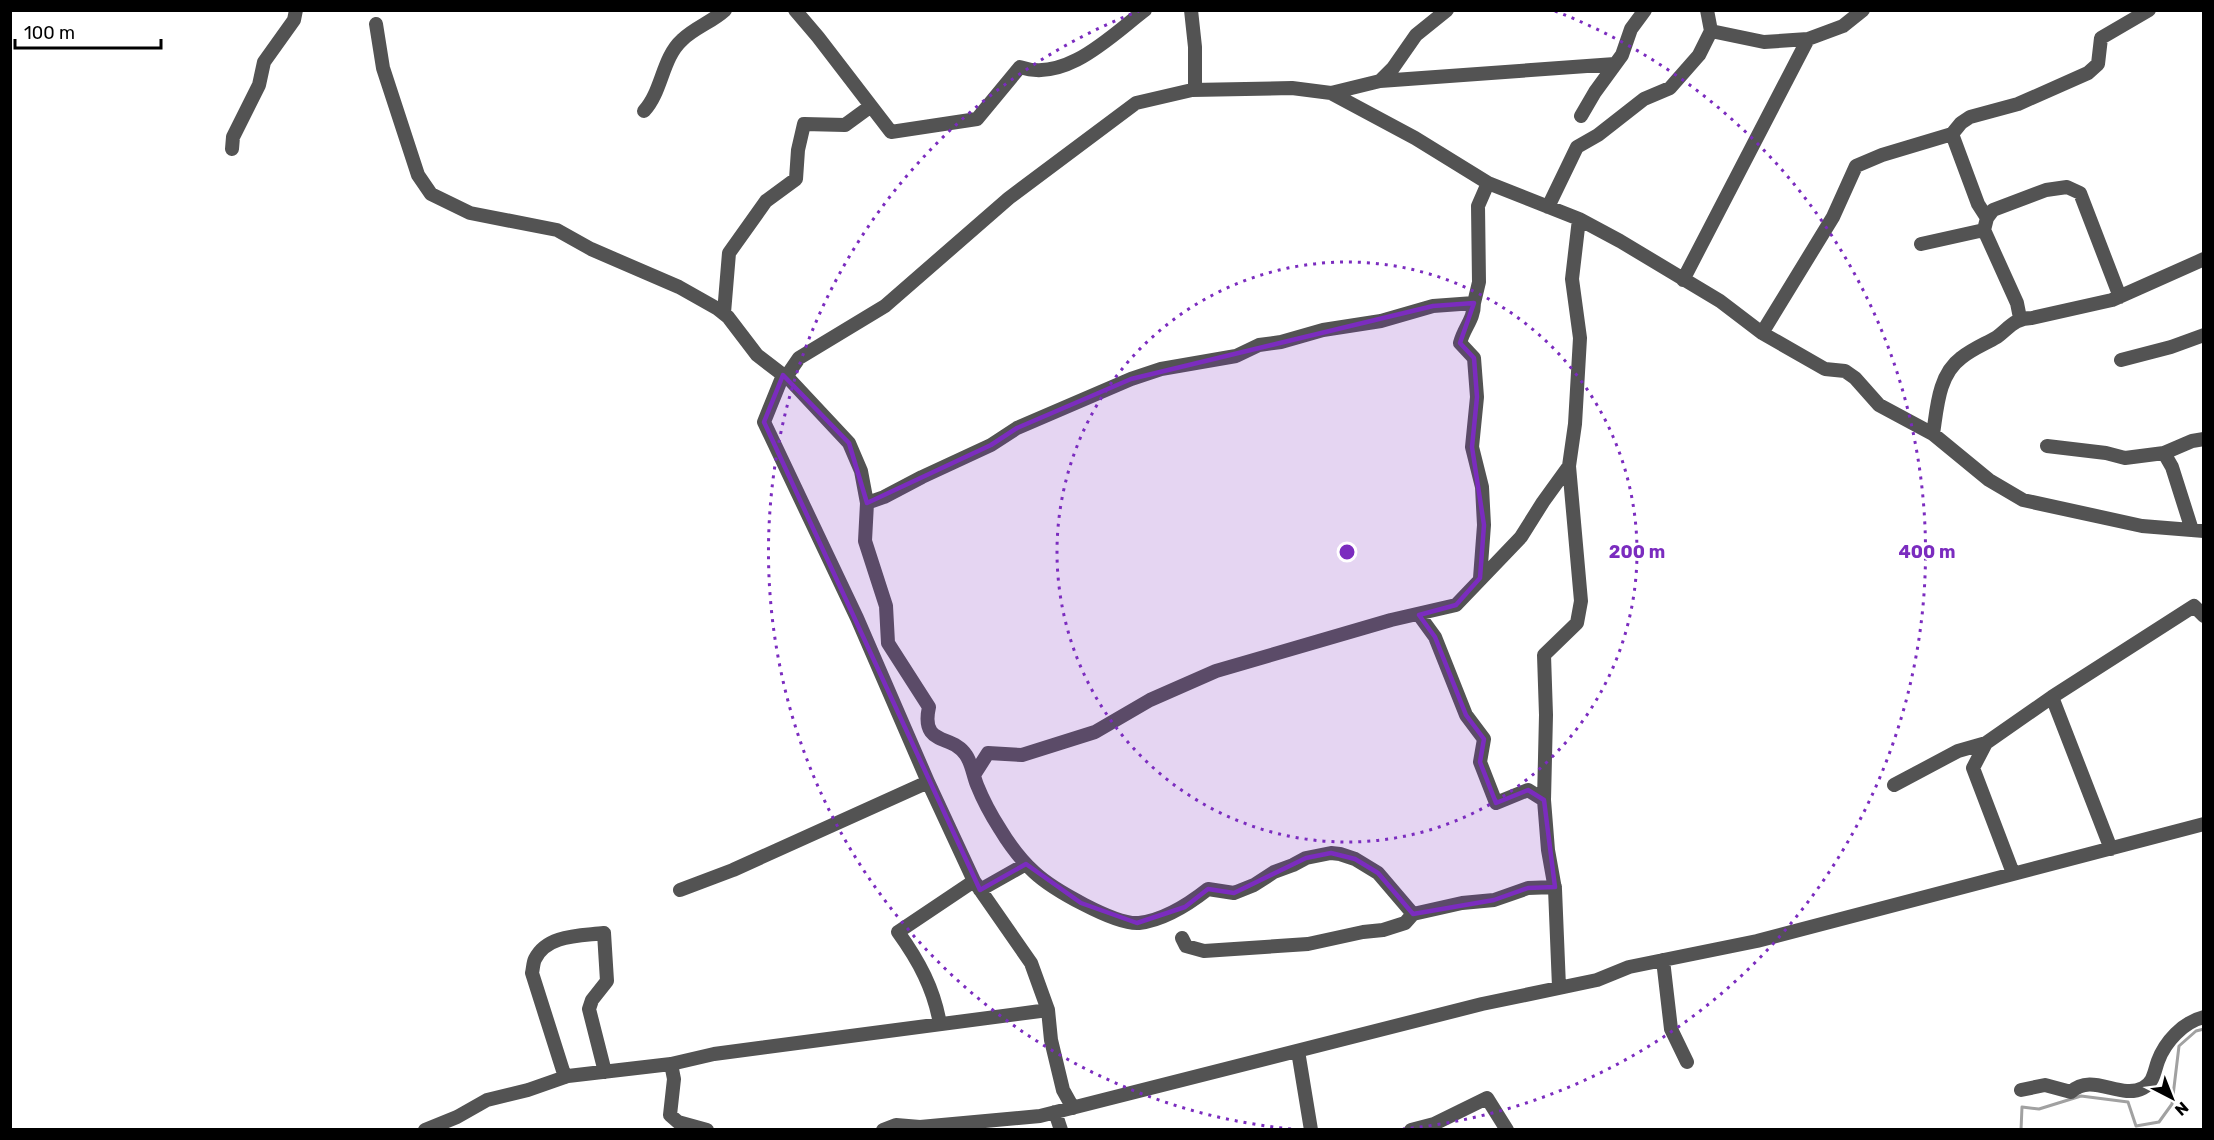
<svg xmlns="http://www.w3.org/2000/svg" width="2214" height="1140" viewBox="0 0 2214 1140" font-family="Rubik,sans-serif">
<rect width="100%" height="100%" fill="#fff"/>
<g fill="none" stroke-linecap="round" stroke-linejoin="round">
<path stroke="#a1a1a1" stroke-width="3" d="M2021,1130L2022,1107L2039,1109L2081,1096L2128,1102L2136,1126L2159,1122L2172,1104L2179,1046L2196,1031L2204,1029"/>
<path stroke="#535353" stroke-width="14" d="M795,10L818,37L871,106
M1191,10L1195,47V90
M376,24L383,68L418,175L431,194L470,213L557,230L591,249L679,287L718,309L728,317L757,355L791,381L849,443L861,471L867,503L865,541L886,606L888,643L929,707C920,747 953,734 966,755C972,764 973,775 977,785C983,800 991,815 1000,829C1009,844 1021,860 1034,872C1052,889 1115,925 1139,923C1165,920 1189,904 1208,889L1234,893L1254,885L1274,872L1293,865L1306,858L1331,853L1340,854L1355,859L1378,873L1413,914
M1711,31L1764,42L1808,39L1843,26L1863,10
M1380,81L1615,64
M1331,93L1380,81L1393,68L1416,35L1447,10
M644,111C662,92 662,58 682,40C694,28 712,22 725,10
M1581,116L1595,92L1622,55L1631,29L1645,10
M1952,134L1978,204L1987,218L1984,230L2017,303L2020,318
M232,149L233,137L259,85L264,62L294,20L296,10
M1548,207L1577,147L1598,135L1644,99L1670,88L1699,55L1711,31L1707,10
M1987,218L1993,210L2046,190L2067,187L2080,193L2120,297
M1921,244L1984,230
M1683,280L1808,39
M1474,303C1474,320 1464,327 1460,343L1474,358L1477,397L1472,447L1482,487L1484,525L1480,578
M724,313L729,253L766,201L796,179L798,150L804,124L845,125L871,106L891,132L977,119L1020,67C1066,83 1112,35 1145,10
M1762,333L1833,217L1856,166L1882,155L1952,134L1961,123L1970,117L2018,104L2088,73L2098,64L2101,38L2149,10
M2121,360L2171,347L2204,335
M783,375L764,422L857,618L928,782L974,881L1031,963L1048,1010L1051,1040L1063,1090L1073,1108
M786,377L799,358L885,306L1009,198L1136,103L1192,90L1292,88L1331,93L1415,138L1488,183L1579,219L1620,241L1720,301L1762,333L1825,369L1845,371L1855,378L1879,405L1933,434L1989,480L2023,500L2142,526L2204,531
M1933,434C1937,409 1938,375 1961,358C1972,349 1985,344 1997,337C2010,327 2015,318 2032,318L2112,300L2204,259
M2047,446L2106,453L2125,458L2164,453L2172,467L2192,530
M2164,453L2192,441L2204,439
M867,503L884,497L922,477L991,445L1017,428L1131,379L1161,369L1236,356L1259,345L1281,342L1323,330L1381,321L1433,306L1474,303L1479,282L1478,206L1488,183
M1419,615L1435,637L1466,715L1484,739L1480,762L1496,803L1528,790L1544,800L1548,850L1555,889L1559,987
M974,775L988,753L1022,755L1095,732L1150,700L1216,671L1391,620L1456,605L1521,537L1543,502L1569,466L1575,424L1580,338L1572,279L1579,219
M1894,785L1958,751L1986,743
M1544,800L1546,715L1544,655L1577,623L1581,601L1569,466
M2111,849L2052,697L2194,606L2204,616
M2013,873L1973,768L1986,743L2052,697
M680,890L733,870L928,782
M980,890L1026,864
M1182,938L1186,946L1204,951L1308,944L1363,932L1383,930L1405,923L1413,914L1462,903L1494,900L1528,888L1555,887
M1663,960L1671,1029L1687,1062
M940,1024C934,989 919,961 898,932L974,881
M1298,1051L1311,1130
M671,1064L674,1079L670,1115L678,1122L707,1130
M565,1077L532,973C533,969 533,963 535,959C547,934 581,936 604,933L607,981L592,1000L589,1009L605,1072
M2021,1090L2045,1085L2071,1092C2092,1072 2120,1100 2143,1088C2154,1082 2154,1072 2158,1061C2165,1042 2183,1022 2204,1017
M1055,1112L1061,1130
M425,1130L457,1117L487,1100L528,1090L568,1076L671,1064L714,1054L1048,1010
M883,1130L896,1125L920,1127L1040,1116L1482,1004L1597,980L1629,967L1757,941L2204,824
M1411,1130L1434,1124L1487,1098L1507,1130"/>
</g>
<path fill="#7b2cbf" fill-opacity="0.2" stroke="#7b2cbf" stroke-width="4.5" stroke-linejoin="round" d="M1474,303L1460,343L1474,358L1477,397L1472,447L1484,525L1480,578L1456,605L1419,615L1435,637L1466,715L1484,739L1480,762L1496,803L1528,790L1544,800L1555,887L1528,888L1494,900L1413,914L1378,873L1355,859L1331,853L1306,858L1234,893L1208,889L1185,907L1137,923L1081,903L1026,864L980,890L764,422L783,375L849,443L867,503L991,445L1017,428L1131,379L1433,306Z"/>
<g fill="none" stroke="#7b2cbf" stroke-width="3" stroke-dasharray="3 6">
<circle cx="1347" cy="552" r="290"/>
<path d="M1291 1129A580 580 0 0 1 1139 11M1555 11A580 580 0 0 1 1403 1129"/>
</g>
<circle cx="1347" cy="552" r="9" fill="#7b2cbf" stroke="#fff" stroke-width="3"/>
<g font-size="18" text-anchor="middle" font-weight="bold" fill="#7b2cbf" stroke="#fff" stroke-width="4.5" stroke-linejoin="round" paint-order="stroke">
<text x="1637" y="558">200 m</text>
<text x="1927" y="558">400 m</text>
</g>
<rect width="2214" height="1140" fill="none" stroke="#000000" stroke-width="24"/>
<g transform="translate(2172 1098) rotate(138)" stroke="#ffffff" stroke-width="4.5" paint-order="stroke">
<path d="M0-4.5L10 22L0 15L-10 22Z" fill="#000000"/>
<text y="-9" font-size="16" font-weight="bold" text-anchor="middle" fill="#000000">N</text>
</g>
<path d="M15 39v9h146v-9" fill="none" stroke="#000000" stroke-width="3"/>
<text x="24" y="39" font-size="18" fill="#000000" stroke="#ffffff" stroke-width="4.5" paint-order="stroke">100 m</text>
</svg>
